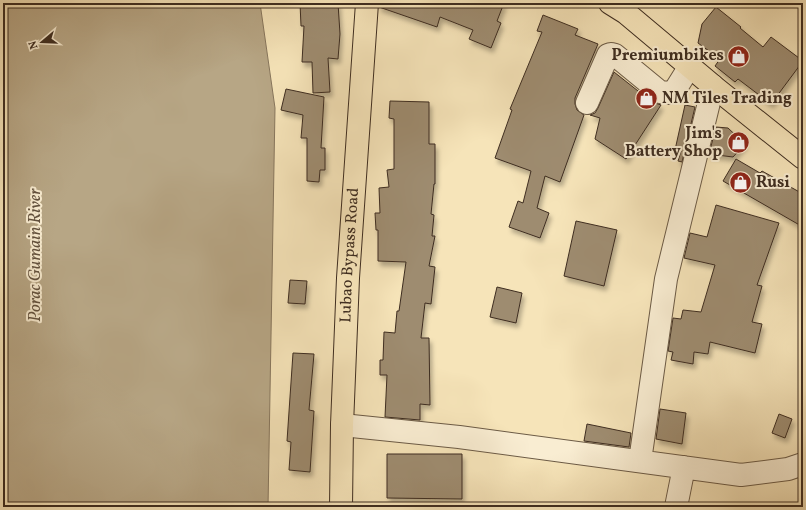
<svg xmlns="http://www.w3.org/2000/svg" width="806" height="510" viewBox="0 0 806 510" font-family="Vollkorn,serif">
<defs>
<filter id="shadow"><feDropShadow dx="2.5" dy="4.5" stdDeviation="2" flood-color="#0004"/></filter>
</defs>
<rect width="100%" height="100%" fill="#f6e4b9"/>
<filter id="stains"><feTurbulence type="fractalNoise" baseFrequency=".005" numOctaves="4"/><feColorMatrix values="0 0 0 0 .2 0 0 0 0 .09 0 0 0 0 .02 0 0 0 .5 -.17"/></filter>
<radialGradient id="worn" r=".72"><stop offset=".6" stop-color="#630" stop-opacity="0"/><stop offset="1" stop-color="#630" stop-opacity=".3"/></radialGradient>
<path fill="#b7a685" stroke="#87765d" d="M3,3H260L275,108L268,507H3Z"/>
<path fill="#9e8c70" stroke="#3e2d20" filter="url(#shadow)" d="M300,3H338L340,34L338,59L328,58L330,92L313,93L312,62H302L304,26H301Z
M379,3H504L497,21L501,23L491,48L469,39L473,30L440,17L437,27L379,7Z
M716,7L741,27L740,28L763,47L771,37L803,61L771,104L738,79L735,82L715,66L720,59L698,43L702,24Z
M543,15L578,29L575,35L598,44L575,98V104L577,110L584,115L560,182L545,176L537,208L549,213L540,238L509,227L518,201L523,203L531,171L495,158L512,110L510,109L542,32L537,31Z
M614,72L652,102L661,105L626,159L595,139L600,118L590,115L595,113L598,108Z
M286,89L324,97L321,148H325V170H320L319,182L307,181V138H301L303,115L281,110Z
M390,101L429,102V144H435V184H434L431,214L434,215L432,236H435L429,266L435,267L431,304L425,303L421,338H429L430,405L420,404V420L385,417L387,375H380V360H383L384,332L395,333L397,311H399L406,262L378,261V230H376L375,213H380L379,188L389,187L387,170L394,169V119L389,118Z
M685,105L695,107L682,162L678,161L681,151L675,150Z
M716,127L728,128L745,144L733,157L709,154Z
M736,159L760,173L762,171L803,194V227L723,181Z
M716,205L779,223L757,285L762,286L752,322L762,324L755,353L710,342L708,354L694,352L693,364L671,360L673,352L668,351L673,318L681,319L683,310L701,312L715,265L684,258L690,233L707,237Z
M576,221L617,230L604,286L564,276Z
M290,280L307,281L305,304L288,303Z
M497,287L522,293L516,323L490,317Z
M293,353L314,354L309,410L314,411L310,472L289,470L291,442L287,441Z
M660,409L686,413L682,444L656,439Z
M779,414L792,419L785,438L772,433Z
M587,424L631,433L629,447L584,441Z
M387,454H462V499L387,498Z"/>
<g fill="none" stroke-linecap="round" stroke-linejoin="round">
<defs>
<path id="minor" d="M587,103L608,55L611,54L615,55L660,92L670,93L675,90L690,66
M342,425L459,437L741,475L788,469L803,464
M640,461L666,279L713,86
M676,507L684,467"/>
<path id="major" d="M610,3L626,13L713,86L803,158"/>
<g id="highway">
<path id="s1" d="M341,507L342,425L348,278L367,3"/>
</g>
</defs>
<use href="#minor" stroke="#6c5b46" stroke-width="24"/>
<use href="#major" stroke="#3e2d20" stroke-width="24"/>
<use href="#highway" stroke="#3e2d20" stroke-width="24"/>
<use href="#minor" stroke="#f9edd2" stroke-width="22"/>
<use href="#major" stroke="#f6e4b9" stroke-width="22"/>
<use href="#highway" stroke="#f6e4b9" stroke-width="22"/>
</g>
<defs>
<symbol id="shop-disc" viewBox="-11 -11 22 22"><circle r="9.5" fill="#8f2418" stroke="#f9edd2"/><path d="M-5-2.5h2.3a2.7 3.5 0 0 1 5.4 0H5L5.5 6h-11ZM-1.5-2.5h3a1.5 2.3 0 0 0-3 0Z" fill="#fff"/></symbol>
</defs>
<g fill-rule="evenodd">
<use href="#shop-disc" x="726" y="44" width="25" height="25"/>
<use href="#shop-disc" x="634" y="86" width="25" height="25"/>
<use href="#shop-disc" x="726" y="130" width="25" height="25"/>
<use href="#shop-disc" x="728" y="170" width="25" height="25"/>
</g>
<g text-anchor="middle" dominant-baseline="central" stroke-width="4" stroke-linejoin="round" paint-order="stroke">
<g font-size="16" font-weight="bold" fill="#3e2d20" stroke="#f9edd2" text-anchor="end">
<text x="724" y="56">Premiumbikes</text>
<text x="662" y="99" text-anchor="start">NM Tiles Trading</text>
<text x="722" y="134">Jim's<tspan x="722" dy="18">Battery Shop</tspan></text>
<text x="756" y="183" text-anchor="start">Rusi</text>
</g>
<g font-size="16" fill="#3e2d20" stroke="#f9edd2">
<text stroke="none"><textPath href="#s1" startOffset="252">Lubao Bypass Road</textPath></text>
</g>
<g font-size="17" font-style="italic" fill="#62513e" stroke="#f9edd2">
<text transform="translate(35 255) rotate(-90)">Porac Gumain River</text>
</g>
</g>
<rect width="806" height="510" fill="none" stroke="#f6e4b9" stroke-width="16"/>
<rect x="4" y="4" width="798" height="502" fill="none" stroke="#3e2d20" stroke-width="2"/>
<rect x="8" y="8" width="790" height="494" fill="none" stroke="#3e2d20"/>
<g transform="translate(42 42) rotate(251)" stroke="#f9edd2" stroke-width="3" paint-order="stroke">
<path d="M0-3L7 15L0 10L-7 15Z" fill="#3e2d20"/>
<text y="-6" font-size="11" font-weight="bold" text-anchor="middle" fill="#3e2d20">N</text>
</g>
<rect width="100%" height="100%" filter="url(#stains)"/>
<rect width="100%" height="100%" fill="url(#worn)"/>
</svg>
